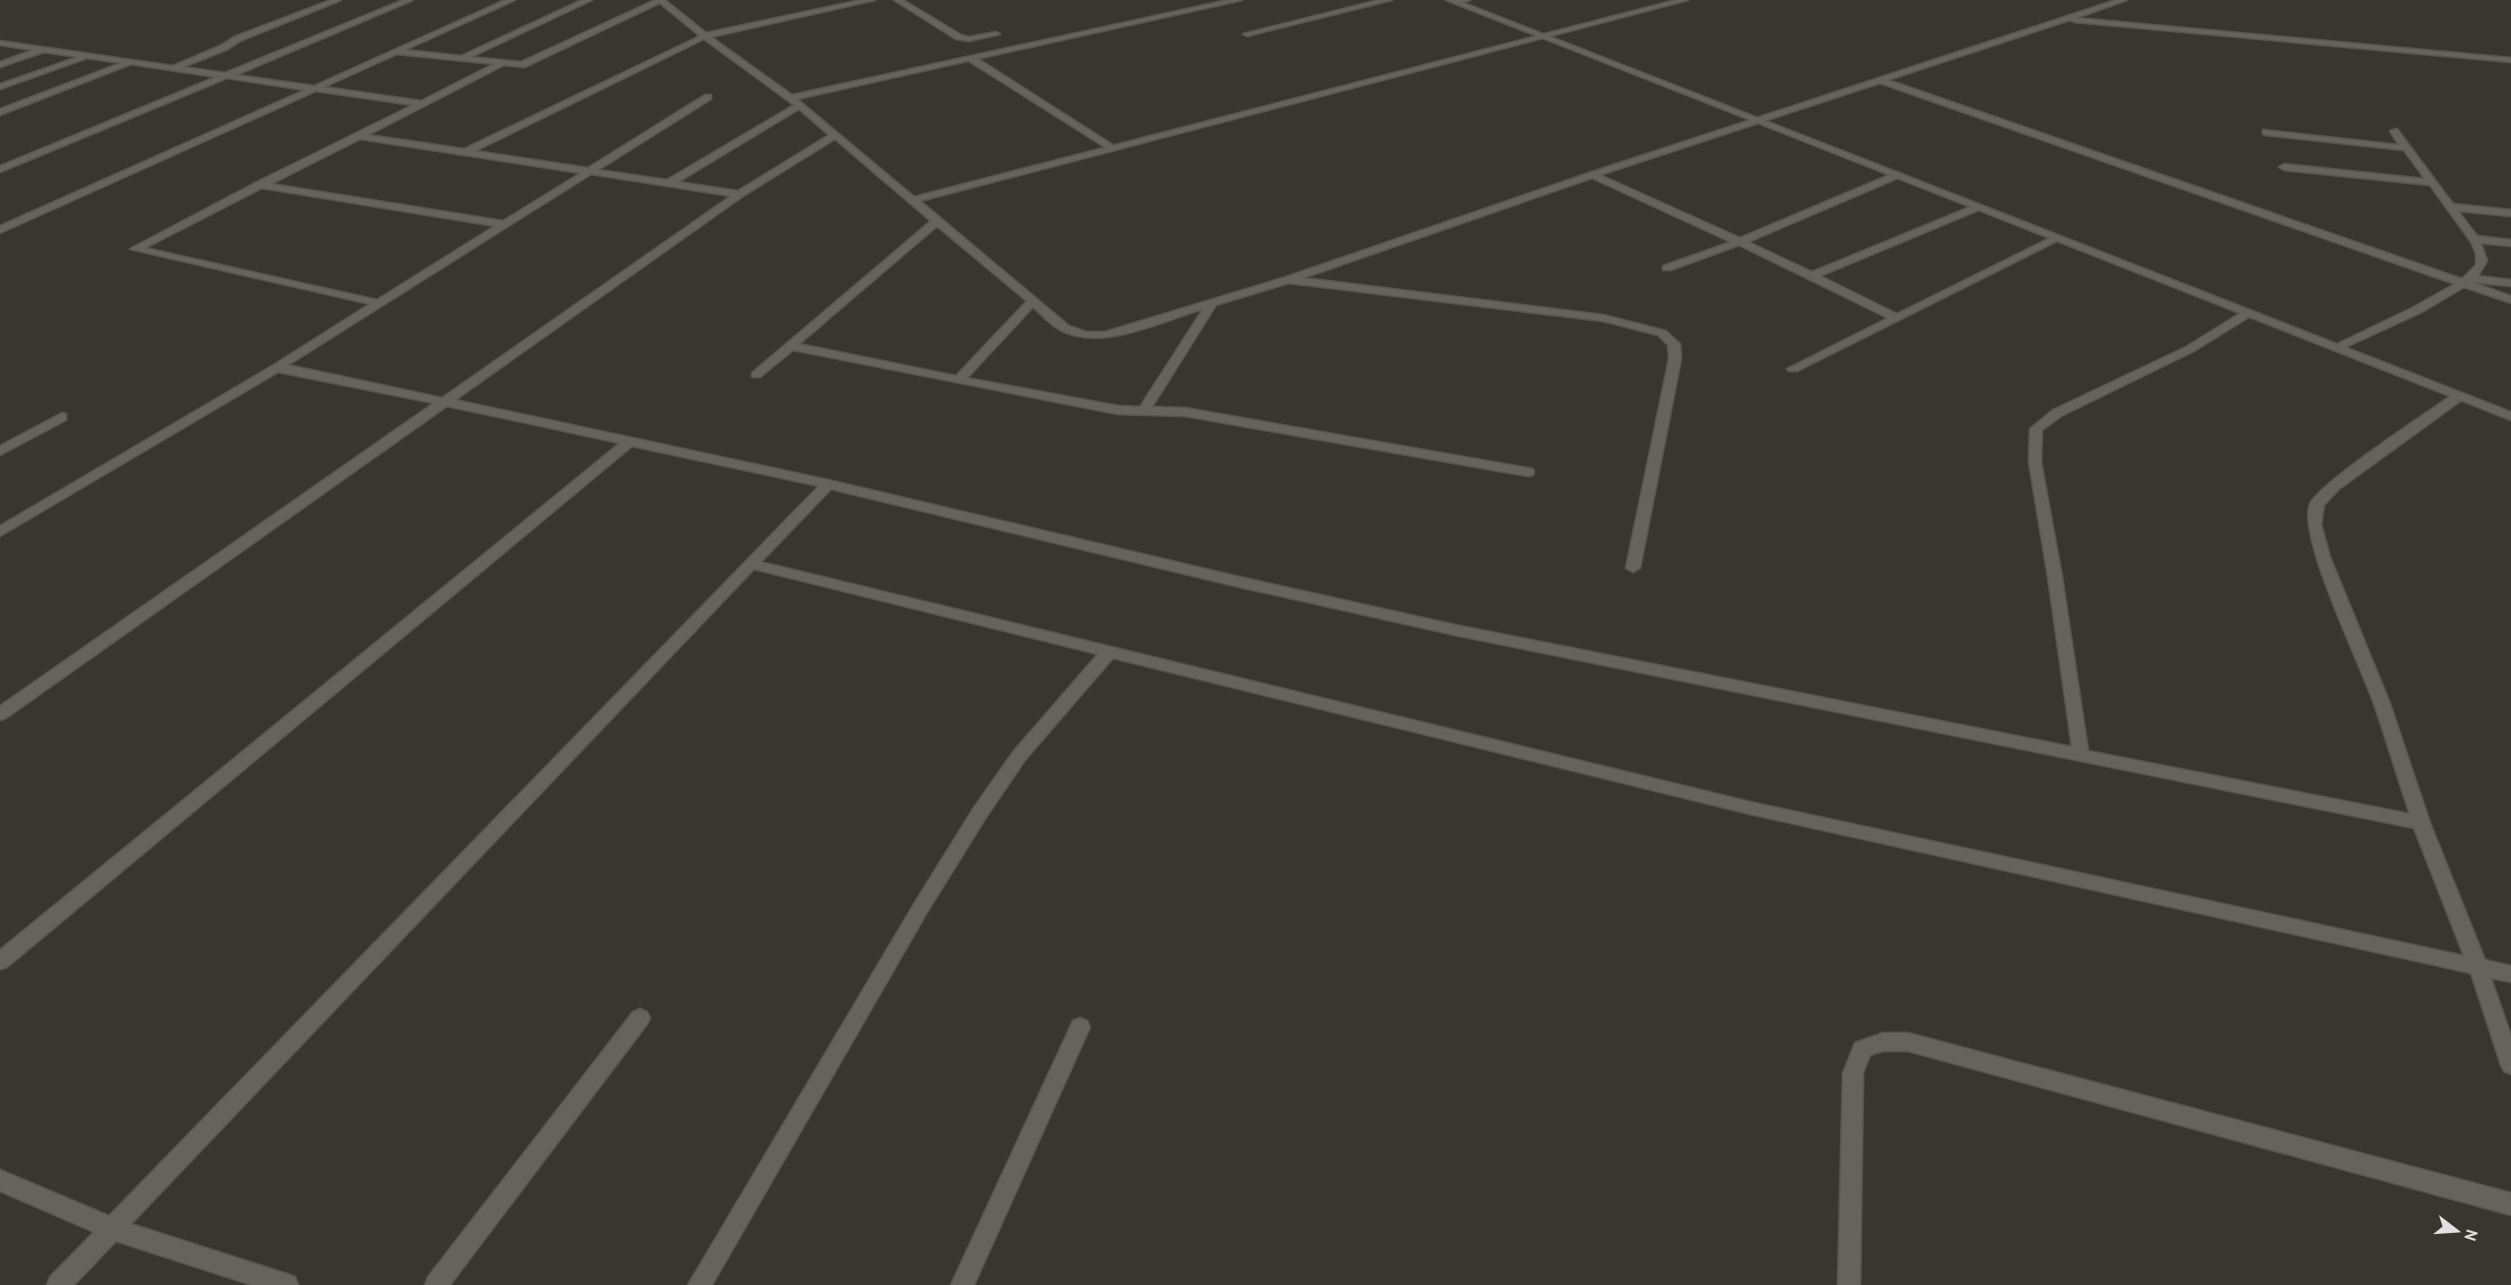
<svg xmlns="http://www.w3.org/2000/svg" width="2511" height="1285" viewBox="0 0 2511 1285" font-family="'PT Sans',sans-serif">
<rect width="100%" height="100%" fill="#37362f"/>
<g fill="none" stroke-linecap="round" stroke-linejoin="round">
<defs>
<path id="service" d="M969,57H975L1119,149L1111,151L969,61Z"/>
<path id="minor" d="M331,0H341L240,41L228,49L183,67L225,73L403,0H413L236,75L314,86L505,0H515L405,50L461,56L582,0H592L471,57L521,62L655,0H665L706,33L861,0H875L711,37L792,95L1228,0H1242L797,99L914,197L1676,0H1688L920,201L1069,326L1086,332H1105L1286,277L1589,173L2116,0H2127L2076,18L2511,58V62L2074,22L2070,20L1888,80L2462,279L2476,265V254L2471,242L2430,185L2284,170L2279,167L2284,164L2425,179L2404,150L2266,135L2263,134V130L2399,145L2390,131L2397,129L2453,204L2511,210V216L2458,211L2477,236L2511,240V246L2481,243L2487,261L2478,276L2511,280V286L2471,282L2511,296V303L2464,287L2420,313L2337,351L2331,348L2333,346L2412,308L2455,284L1880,83L1600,175L1740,238L1894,173H1900V177L1748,242L1812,272L1975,205H1981V209L1820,276L1897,314L2054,236L2063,238L1797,371H1789L1787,369L1888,318L1739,245L1671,270H1663V266L1731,242L1592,178L1303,278L1603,315L1666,331L1680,344L1681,359L1640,568L1633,572L1626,568L1669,359L1668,345L1658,335L1603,321L1289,283L1216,305L1152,407L1185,408L1533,469L1534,472L1533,475L1528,476L1185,416L1118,414L793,350L760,377H752V373L931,221L835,139L743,196L455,400L828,480L1235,576L1455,625L2072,747L2048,577L2029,462L2030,429L2053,410L2186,347L2244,311H2252V315L2194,351L2061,416L2042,430L2041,462L2062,577L2088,751L2410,814C2397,777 2386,738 2373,701C2360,663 2297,536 2310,504C2319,483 2430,411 2455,393H2463V399L2339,489L2324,505L2321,524L2330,557L2389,701L2430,823L2485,960L2511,966V982L2491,978L2511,1036V1074L2504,1071L2501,1065L2471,973L1750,814L1113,658L1025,760L985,819L926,914L712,1285H688L914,904L973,809L1013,752L1098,654L754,569L131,1224L287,1274L295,1277L298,1285H252L116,1241L74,1285H47L50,1277L94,1232L0,1191V1170L109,1216L819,486L632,446L7,967L0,969V950L620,443L447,406L6,718L0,720V706L434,403L278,372L0,536V526L272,366L370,304L130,249L255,183L413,105L316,91L0,233V226L305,90L227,78L0,172V166L216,77L131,64L0,115V109L121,63L87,58L0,89V84L78,57L44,52L0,67V62L33,50L0,45V41L173,66L222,45L234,37ZM660,3L700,36L464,149L368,135L504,65L525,67ZM704,39L794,105L667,180L598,170L711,99V95H705L588,168L475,151ZM397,54L494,64L421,101L324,87ZM799,109L829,135L738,191L678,182ZM360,139L581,173L503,221L271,184ZM591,174L731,196L442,398L288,365ZM262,188L495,226L377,300L145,248ZM937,226L1027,301L956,376L799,344ZM1033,307C1042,315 1052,326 1062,331C1103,351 1162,321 1203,309L1140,407L1118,406L967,378ZM831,489L1235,586L1455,635L2414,828L2464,956L1750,802L761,562Z
M894,0H903L961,35L969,37L996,32L1000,34L969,41L956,39Z
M1379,0H1392L1247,36L1243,34Z
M1456,0H1470L1457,4L1453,2Z
M62,413L66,414V420L0,455V446Z
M640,1009L647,1012L650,1018L647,1024L450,1285H425L428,1277L633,1012Z
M1080,1018L1087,1021L1090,1027L974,1285H951L1073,1021Z
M1883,1033H1908L2511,1193V1215L1908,1051H1883L1870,1055L1863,1073L1860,1285H1838L1843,1073L1855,1043Z"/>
<path id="tertiary" d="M1446,0H1456L2511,412V420Z"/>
</defs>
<use href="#service" stroke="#55544e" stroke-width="3"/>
<use href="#minor" stroke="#55544e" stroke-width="3"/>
<use href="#tertiary" stroke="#55544e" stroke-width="3"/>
<use href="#service" fill="#65645c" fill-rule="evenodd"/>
<use href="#minor" fill="#65645c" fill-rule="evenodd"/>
<use href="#tertiary" fill="#65645c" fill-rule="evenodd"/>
</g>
<g transform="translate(2457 1231) rotate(107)" stroke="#37362f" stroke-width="4.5" paint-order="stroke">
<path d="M0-4.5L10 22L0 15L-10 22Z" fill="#e2e1dd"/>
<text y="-9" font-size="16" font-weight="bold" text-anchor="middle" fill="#e2e1dd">N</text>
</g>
</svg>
